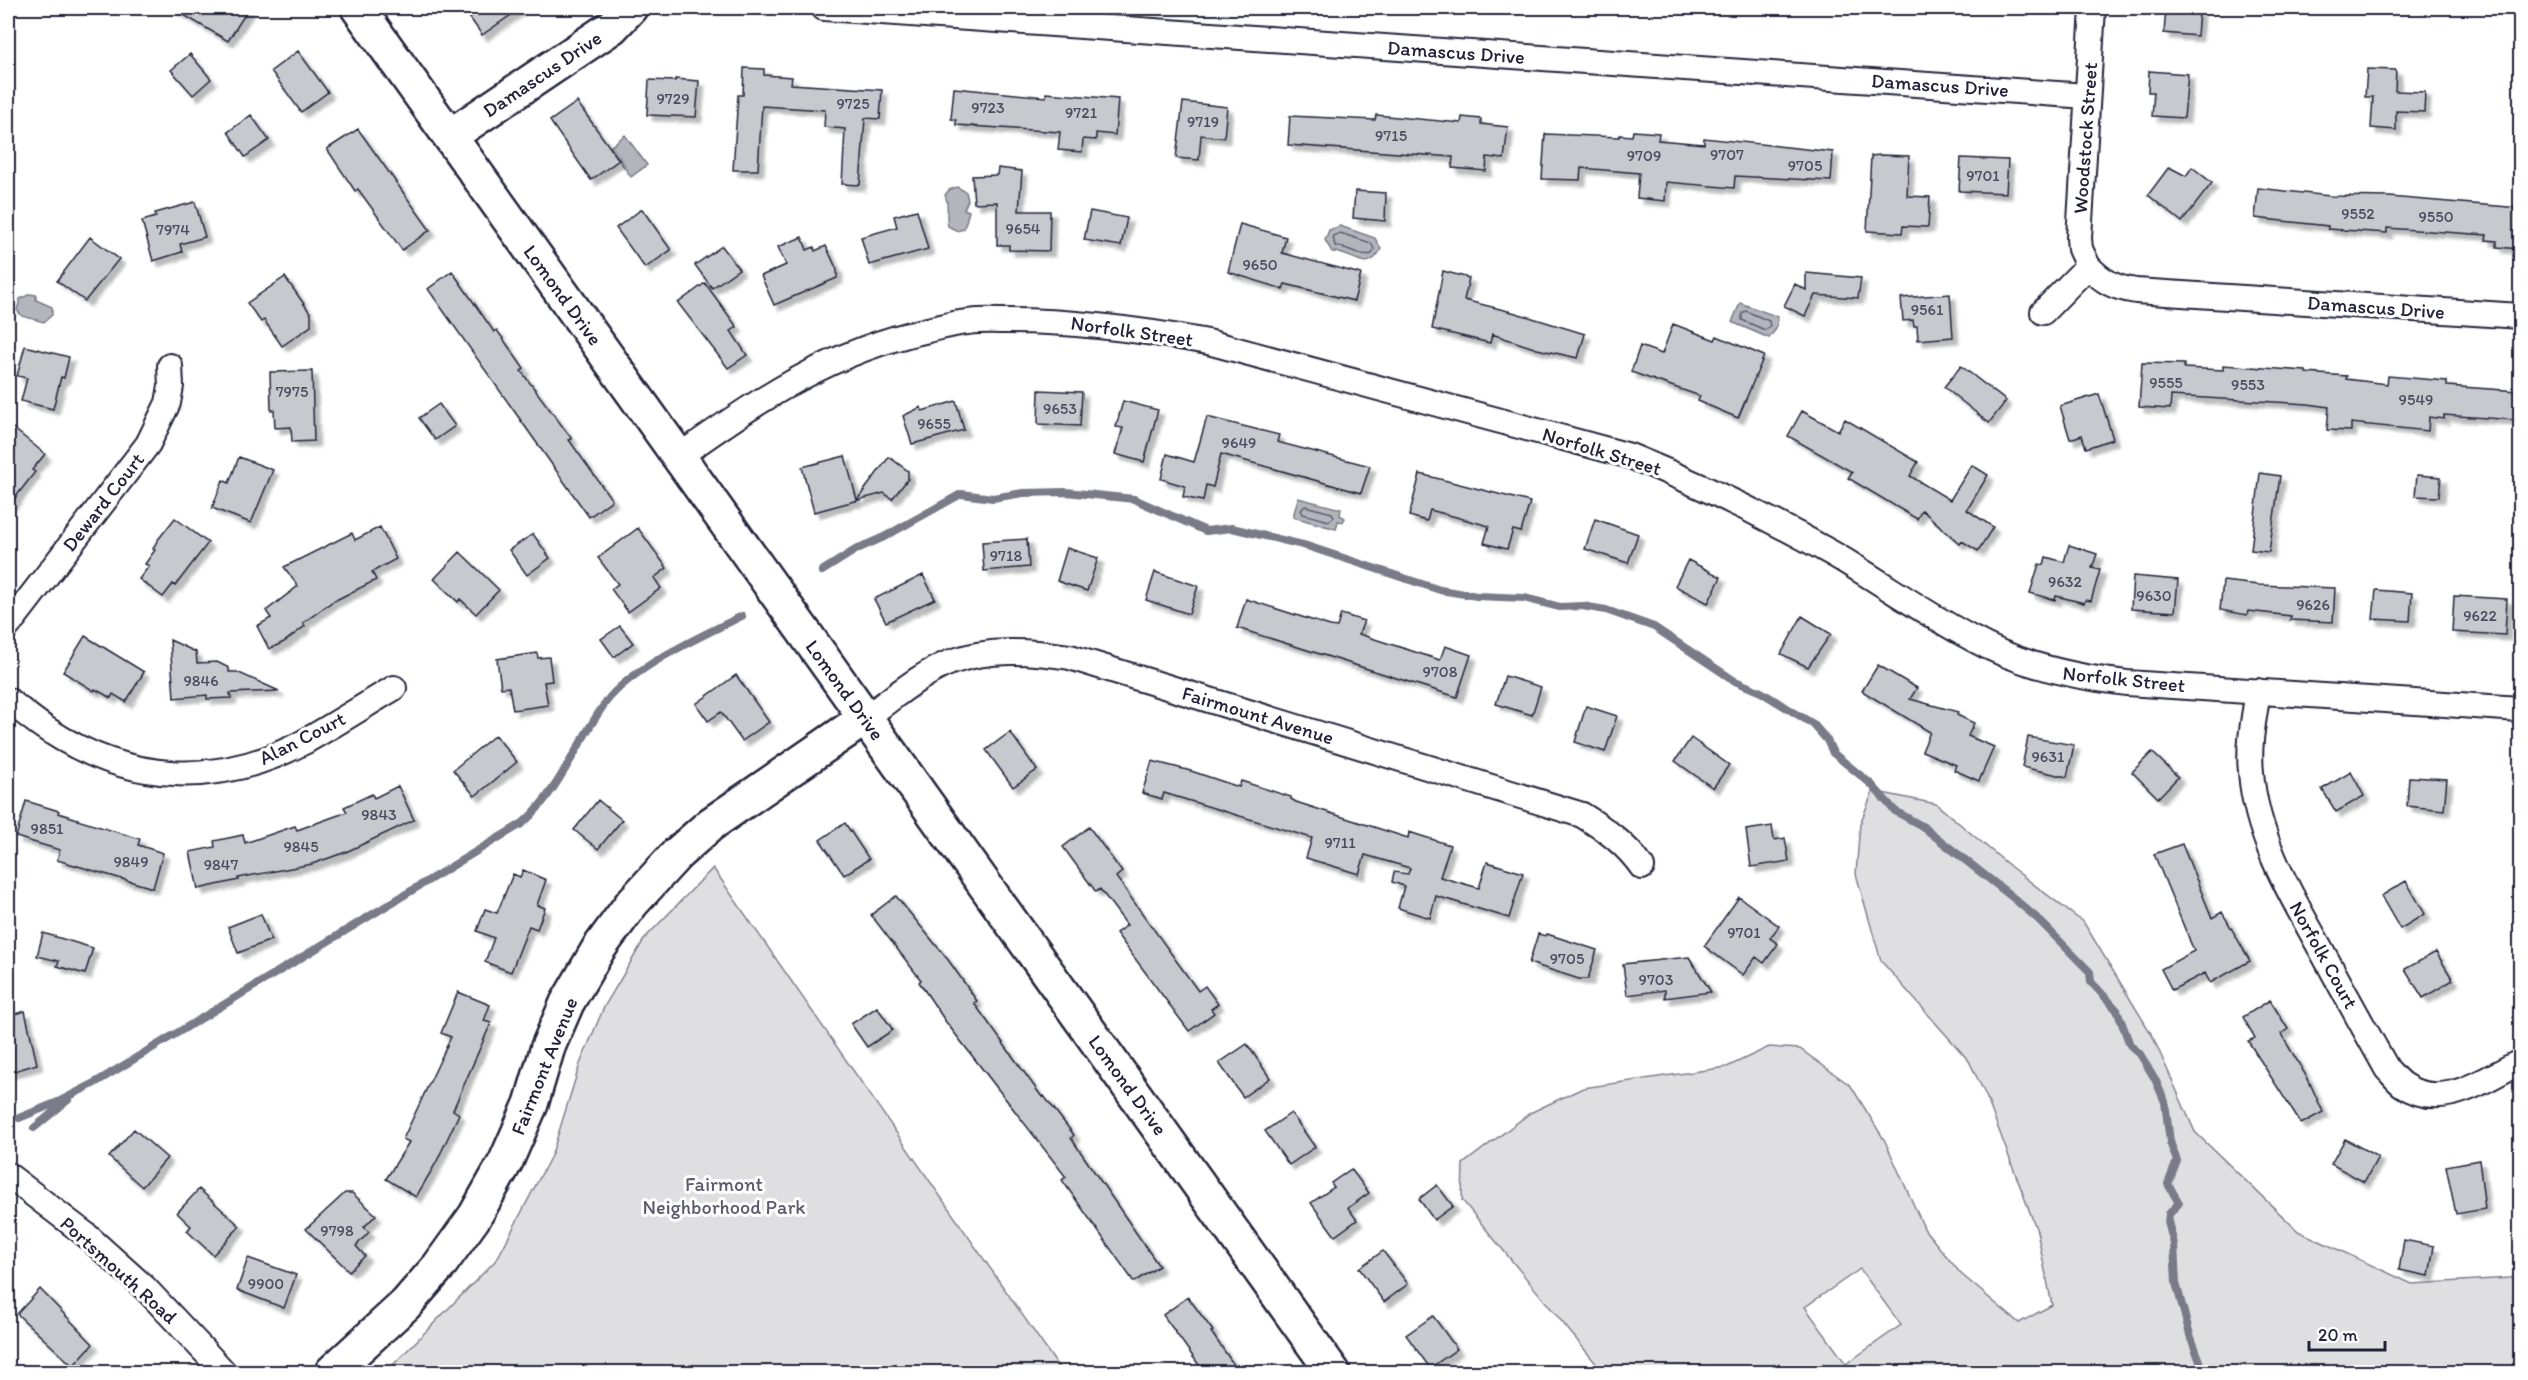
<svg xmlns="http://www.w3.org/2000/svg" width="2528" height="1380" viewBox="0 0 2528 1380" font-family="Itim,sans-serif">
<defs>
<filter id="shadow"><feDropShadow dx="5.5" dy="5.5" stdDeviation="1.5" flood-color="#0004"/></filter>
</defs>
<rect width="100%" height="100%" fill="#fff"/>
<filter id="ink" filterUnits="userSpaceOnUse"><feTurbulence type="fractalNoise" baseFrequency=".0167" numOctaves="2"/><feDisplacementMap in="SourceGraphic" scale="12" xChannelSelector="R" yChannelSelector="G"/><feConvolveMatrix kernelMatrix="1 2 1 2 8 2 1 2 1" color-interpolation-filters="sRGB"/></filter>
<g filter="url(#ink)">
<path fill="#dfdfe2" stroke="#80808e" stroke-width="1.5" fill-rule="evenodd" d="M1873,791L1936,804L2011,867L2084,923L2152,1035L2195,1132L2298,1231L2412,1284L2510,1278L2520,1275V1372H1603L1462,1200L1463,1164L1530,1113L1583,1088L1727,1067L1769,1047L1800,1049L1851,1086L1885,1141L1925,1230L1961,1274L2019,1323L2052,1305L2037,1231L1986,1096L1969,1061L1881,961L1856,874L1860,824ZM1860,1269L1901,1325L1846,1364L1805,1307Z
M713,868L1062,1372H386L497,1259L552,1154L580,1064L604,1007L645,938Z"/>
<path fill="#b4b4bc" stroke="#7a7a88" stroke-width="1.5" d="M625,135L647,165L631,177L610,147Z
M957,187L966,192L968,200L964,209L969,211L964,229L957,231L948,226C945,214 950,206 945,195L949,190Z
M1340,226L1375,238L1381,249C1367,276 1354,252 1332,252L1325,240L1329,230Z
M30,294L36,295V300L52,307V315L44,322L22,316L17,310L20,299Z
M1740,303L1778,317L1776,329L1769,338L1732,322Z
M1298,498L1341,509L1340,515L1345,518L1343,522L1338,521L1336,529L1293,517Z"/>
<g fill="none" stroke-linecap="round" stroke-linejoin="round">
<path stroke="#5c5c6f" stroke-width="1.5" d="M1340,233L1371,243L1374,249L1372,254C1359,257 1349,247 1335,246L1333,236Z
M1746,311L1769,321L1770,327L1765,330L1742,320V313Z
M1305,506L1332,513L1334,517L1329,521L1303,514L1301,510Z"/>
<path stroke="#7a7a88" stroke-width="8" d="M822,571L857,549L884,537L961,494L993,498L1023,493L1066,492L1134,499L1206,531L1232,528L1307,546L1440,590L1477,596L1524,598L1560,607L1582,606L1606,610L1654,627L1735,681L1761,692L1813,724L1827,740L1833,753L1871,784L1895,811L1922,826L2011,896L2039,920L2090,972L2091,982L2117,1010L2130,1045L2140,1054L2155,1079L2165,1102L2170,1142L2177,1161L2168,1184L2179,1203L2169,1214L2168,1222L2174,1244L2176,1283L2190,1335L2204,1372
M19,1118L58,1102L93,1084L523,823C560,790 577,742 606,702C631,668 703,635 742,616
M34,1128L68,1100"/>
</g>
<path fill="#c8c8cf" stroke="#22223b" stroke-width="1.5" filter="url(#shadow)" d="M172,8H249L228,41Z
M463,8H521L482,35Z
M2166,8H2195V10L2199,11L2197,36L2164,33Z
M298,51L328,92L301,112L271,71Z
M190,54L211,79L193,95L171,70Z
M744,68L764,69V75L792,77L791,84L882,90L880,119L865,118L860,185L842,184L845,129L824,127L825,110L762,106L758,170H733L738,95H743Z
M2367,69L2396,70L2395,91L2425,92L2424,112L2396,111V130L2371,128L2373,97H2365Z
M2149,71L2188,74L2184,118L2152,116L2154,92H2148Z
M675,79L699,81L696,117L647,115L649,80L675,81Z
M954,88L1046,97V93L1118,99L1115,135L1096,133V140L1083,139L1082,152L1058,150L1060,132L956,125V120L951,119Z
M577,102L619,160L591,180L550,121Z
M1183,102L1227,107L1224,138L1201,135L1199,160L1176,158Z
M251,115L269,140L245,157L228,132Z
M1376,115L1461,123L1462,117L1481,119V124L1508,127L1504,159L1487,157L1486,171L1452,168L1453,157L1288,145L1290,116L1375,120Z
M358,129L430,230L402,250L358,189L355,191L327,149Z
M1633,131L1659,133L1658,140L1704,144V138L1833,152L1831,181L1735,176L1734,188L1666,182L1665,201L1637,198L1639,173L1581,168L1580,180L1542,179L1545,134L1619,137L1620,135L1632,136Z
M1880,155L1909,156L1907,196L1930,197L1928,227L1903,226L1902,233L1867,231L1871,156Z
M1961,158L2008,160L2006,193L1959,191Z
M2169,167L2186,176L2192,167L2212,183L2182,222L2148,195Z
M998,168L1022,171L1019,211H1050L1049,251L1009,250V245H997V202L974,203L972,176L997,175Z
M2258,188L2330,196L2389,197L2520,208V249L2497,247V241L2486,240L2487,235L2387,228V233L2328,229V226L2255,218Z
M1355,191L1386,193L1385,221L1353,218Z
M195,202L205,237L180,244L182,252L153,261L142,221L156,217L155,213Z
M642,209L671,250L645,268L616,228Z
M917,210L928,249L869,265L861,237L897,227L894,216Z
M1090,211L1127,218L1121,246L1084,240Z
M1240,224L1286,237L1282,253L1361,274L1354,301L1285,284L1283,289L1228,272Z
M90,237L119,259L85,301L57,281Z
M802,237L807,250L814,247L815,251L826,246L837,270V278L774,305L761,276L786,265L778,247Z
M722,246L739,269L712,288L695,265Z
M452,271L494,332L497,330L524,369L521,371L572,439L569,440L612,500L589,517L428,289Z
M1443,271L1469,278L1464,300L1516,313L1585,334L1578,358L1537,349L1492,334L1490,343L1432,329Z
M1806,273L1861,278L1858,298L1815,295L1805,316L1784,306L1795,284L1806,290Z
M285,277L311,314V326L282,346L264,320L261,322L247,303Z
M705,283L737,327L731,331L747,355L728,368L678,303Z
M1950,294L1953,337L1918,340L1917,326H1914L1913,320L1903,321L1901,298Z
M1673,324L1715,340L1717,336L1764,356L1738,418L1698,401L1700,396L1631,372L1640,346L1662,354Z
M25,346L69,357L64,378L61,377L53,409L21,401L27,378L17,376Z
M2142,363L2184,364V368L2223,370V365L2306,371V373L2347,376L2346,379L2387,384L2388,376L2447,381V386L2518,391L2516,420L2444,415V419L2429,417L2428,431L2351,423V431L2327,430L2329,407L2308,404L2171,396L2170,409L2139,407Z
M1961,366L2006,401L1989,423L1944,387Z
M312,371L314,441L292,442L291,427L275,428L274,410H271L270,372Z
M1039,390L1082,392L1080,426L1038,424Z
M2099,394L2113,439L2086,448L2082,435L2070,439L2060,406Z
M956,401L964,430L912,444L903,416L921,407L922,411Z
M1123,401L1158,410L1144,462L1115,454L1123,428L1116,427Z
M439,404L455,426L435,440L419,418Z
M1802,411L1838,431L1845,419L1918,462L1910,476L1950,500L1972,465L1988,475L1967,510L1993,527L1978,551L1962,541L1960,544L1922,510L1917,519L1848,478L1852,472L1788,436Z
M1207,417L1279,435L1277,442L1370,466L1361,493L1221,454L1213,487L1206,485L1203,501L1183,497L1185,486L1161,479L1167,454L1194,462Z
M8,424L45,454L32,470L35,472L8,507Z
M845,456L857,500L889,457L908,471V479L892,499L884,493L814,512L802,467Z
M239,457L273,470L251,523L212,508L223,480L229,483Z
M2260,473L2280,476L2269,552L2251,550Z
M1420,474L1530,502L1521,532L1513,530L1507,549L1484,543L1489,526L1430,510L1427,521L1409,516Z
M2417,475L2441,477L2439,497L2415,496Z
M175,518L208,543L175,586L173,584L163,597L139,579L149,566L145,564L155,550L153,549L157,541Z
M1595,519L1638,534L1628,563L1585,549Z
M380,527L396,559L372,572L376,580L332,602L303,623L305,626L284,642L269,649L257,626L271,618L266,611L298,586L284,567L352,533L355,540Z
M638,528L667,568L654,578L661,588L628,612L611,589L618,584L598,558Z
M533,534L550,558L527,575L509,550Z
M1027,539L1029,567L984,571L982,542Z
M2069,545L2097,554L2092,568L2100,570L2091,601L2085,600L2084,603L2056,596L2055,600L2030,593L2039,564L2044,565L2046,557L2064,562Z
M1067,548L1098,558L1087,591L1057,581Z
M460,552L499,590L476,614L460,599L458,602L434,579Z
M1688,560L1721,577L1708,603L1675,586Z
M1155,572L1198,586L1189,614L1146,600Z
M923,575L935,599L886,622L874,599Z
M2133,576L2178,580L2175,612L2131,609Z
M2223,581L2259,585L2335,588L2333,622L2290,620L2291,616L2248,611L2247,615L2220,610Z
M2376,590L2412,593L2410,621L2373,619Z
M2454,596L2507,599L2505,635L2452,632Z
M1246,599L1330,626L1337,627L1341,614L1364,621L1359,634L1440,660L1445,646L1471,655L1457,697L1237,628Z
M1802,616L1831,634L1808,667L1781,654Z
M620,626L633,643L614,657L601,639Z
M85,636L144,672L126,702L113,694L111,698L95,689L94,691L63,672Z
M170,640L196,652L197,663L217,662L229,668V672H237L279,691L230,693L231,698L207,699V695L174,698Z
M537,653L538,658L549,657L552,681L544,682L548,705L513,710L509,687L501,688L497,659Z
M1878,665L1917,688L1910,699L1958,712L1957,715L1974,723L1968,736L1994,747L1979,781L1954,770L1956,765L1922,751L1930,732L1862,691Z
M736,675L769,722L742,741L721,712L708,721L696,704Z
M1505,676L1541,687L1532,715L1496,704Z
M1586,706L1617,716L1605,752L1575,742Z
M1010,732L1037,770L1013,787L986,750Z
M495,735L517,762L475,796L453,770Z
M2028,737L2074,745L2067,777L2022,767Z
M1691,738L1729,765L1713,788L1675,761Z
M2152,752L2178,777L2158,798L2132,772Z
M1152,761L1191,771L1239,787L1241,781L1291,797V799L1296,802L1408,838L1409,832L1450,845L1440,877L1479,888L1487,862L1523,873L1509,918L1436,896L1430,918L1398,908L1404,886L1392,882L1394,872L1408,874L1410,868L1365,855L1359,874L1306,858L1312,838L1164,793L1162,799L1142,793Z
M2351,772L2364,796L2336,812L2322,789Z
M2409,777L2447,779L2444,810L2407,806Z
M398,786L414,820L346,852L312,864L238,878L239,880L198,889L190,852L215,847L214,841L243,835L245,843L295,826L297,830L347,812L344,807L372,794L374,798Z
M598,800L622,820L598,849L574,830Z
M26,801L59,811L58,813L78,819L77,820L140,839L138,845L163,853L153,888L57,860L60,850L16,837Z
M845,823L869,859L844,875L820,840Z
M1772,826L1774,840L1785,838L1789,861L1751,867L1746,830Z
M1089,827L1122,872L1116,877L1198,991L1205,986L1218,1004L1211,1009L1214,1013L1189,1031L1116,933L1127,925L1100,889L1096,892L1063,847Z
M2182,844L2212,918L2222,912L2250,961L2210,983L2205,973L2172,990L2161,969L2194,951L2154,854Z
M523,870L546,880L537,905L545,908L537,929L529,926L511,972L485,962L494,938L477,931L485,909L497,913L513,874L520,877Z
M2406,881L2425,914L2400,929L2381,896Z
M896,896L949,961L977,1001L974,1003L1042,1097L1044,1096L1074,1135L1071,1138L1159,1266L1134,1282L1062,1180L1066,1177L946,1022L919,982L921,980L871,915Z
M1739,897L1779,926L1770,938L1778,944L1764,963L1756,957L1743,975L1704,946Z
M261,914L271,940L238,953L228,927Z
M43,933L93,948L85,974L57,966L59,961L37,956Z
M1538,934L1546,936L1547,934L1597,950L1588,979H1579L1529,963Z
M2436,952L2453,980L2423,998L2405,969Z
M1689,957L1711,992L1665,998V990L1627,995L1623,964Z
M458,992L490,1005L484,1021L491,1023L453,1110L459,1114L436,1163L416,1197L386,1179L409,1142L403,1139L451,1037L441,1033Z
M2270,1000L2288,1029L2281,1034L2308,1079L2323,1112L2301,1124L2248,1041L2255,1038L2243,1017Z
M877,1007L893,1030L867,1047L851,1024Z
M25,1011L37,1064L8,1073V1016Z
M1247,1044L1270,1078L1243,1097L1219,1063Z
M1291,1113L1315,1147L1289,1165L1265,1131Z
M134,1129L167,1158L142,1187L109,1157Z
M2345,1139L2378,1157L2364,1182L2331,1164Z
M2479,1160L2485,1209L2456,1214L2446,1166Z
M1351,1169L1369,1193L1348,1208L1357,1220L1335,1236L1311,1203L1334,1187L1331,1183Z
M1437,1185L1453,1206L1434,1220L1419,1199Z
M199,1189L240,1226L213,1255L187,1231L191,1226L177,1213Z
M345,1193H352L376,1215L364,1227L369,1232L356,1246L365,1256L349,1271L306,1229Z
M2404,1240L2434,1246L2429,1276L2399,1270Z
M1383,1251L1408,1284L1384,1302L1359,1268Z
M248,1258L296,1275L284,1308L237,1290Z
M40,1289L93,1344L73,1366L17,1314Z
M1188,1297L1213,1331L1211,1332L1239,1372H1204L1163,1315Z
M1433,1316L1457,1349L1430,1368L1406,1335Z"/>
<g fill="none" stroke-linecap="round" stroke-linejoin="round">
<defs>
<path id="street" d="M824,8L2087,96
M2088,266L2080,249L2079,238L2093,8
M2043,312L2088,266C2103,282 2115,288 2136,291L2520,316
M678,457C759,400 830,351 928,330C941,327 955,323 968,322C982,320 996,321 1009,321C1077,321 1142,330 1208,342L1630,456C1701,485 1768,517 1835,555C1881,582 1924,613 1971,638C2019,665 2073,677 2127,683L2520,709
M8,626L148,444L168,403L171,386L170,366
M2258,691C2254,718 2248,745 2251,772C2256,838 2292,897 2323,953C2344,992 2365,1030 2387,1069C2392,1074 2397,1081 2403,1085C2442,1112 2485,1079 2520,1062
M8,700C21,710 34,721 48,730C129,783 218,788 304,742C334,725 364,706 394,688
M865,718C892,699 920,674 951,662C989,648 1031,651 1070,657L1582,815C1605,829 1626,844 1642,867
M8,1175L85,1234L145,1288L224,1372"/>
<path id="secondary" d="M358,8L1333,1372
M450,136L612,27L630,8
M332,1372L406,1304L439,1266L475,1216L506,1161L531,1104L548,1047L567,1003L599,948L632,903L677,854L711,824L865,718"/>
</defs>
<use href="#street" stroke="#22223b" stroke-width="28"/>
<use href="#secondary" stroke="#22223b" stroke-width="38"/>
<use href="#street" stroke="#fff" stroke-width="24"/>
<use href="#secondary" stroke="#fff" stroke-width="33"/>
</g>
</g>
<g text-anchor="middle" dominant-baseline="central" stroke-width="6" stroke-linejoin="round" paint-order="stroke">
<g font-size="16" fill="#4c4c60">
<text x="673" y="98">9729</text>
<text x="853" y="103">9725</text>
<text x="988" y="107">9723</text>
<text x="1081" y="112">9721</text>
<text x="1203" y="121">9719</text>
<text x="1391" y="135">9715</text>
<text x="1727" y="154">9707</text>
<text x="1644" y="155">9709</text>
<text x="1805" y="165">9705</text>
<text x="1983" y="175">9701</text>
<text x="2358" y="213">9552</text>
<text x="2436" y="216">9550</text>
<text x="1023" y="228">9654</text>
<text x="173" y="229">7974</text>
<text x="1260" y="264">9650</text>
<text x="1927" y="309">9561</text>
<text x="2166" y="382">9555</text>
<text x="2248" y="384">9553</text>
<text x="292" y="391">7975</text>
<text x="2416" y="399">9549</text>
<text x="1060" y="408">9653</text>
<text x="934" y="423">9655</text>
<text x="1239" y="442">9649</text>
<text x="1006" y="555">9718</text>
<text x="2065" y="581">9632</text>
<text x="2154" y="595">9630</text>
<text x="2313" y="604">9626</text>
<text x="2480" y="615">9622</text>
<text x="1440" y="671">9708</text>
<text x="201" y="680">9846</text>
<text x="2048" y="756">9631</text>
<text x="379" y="814">9843</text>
<text x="47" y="828">9851</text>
<text x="1340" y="842">9711</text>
<text x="301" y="846">9845</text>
<text x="131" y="861">9849</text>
<text x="221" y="864">9847</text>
<text x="1744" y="932">9701</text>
<text x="1567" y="958">9705</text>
<text x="1656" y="979">9703</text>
<text x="337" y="1230">9798</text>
<text x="266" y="1283">9900</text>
</g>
<g font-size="20" fill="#22223b" stroke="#fff">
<text transform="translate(1456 52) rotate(4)">Damascus Drive</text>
<text transform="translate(542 74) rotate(-34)">Damascus Drive</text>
<text transform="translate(1940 85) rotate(4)">Damascus Drive</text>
<text transform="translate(2085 138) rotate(-86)">Woodstock Street</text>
<text transform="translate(563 295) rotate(54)">Lomond Drive</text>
<text transform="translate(2376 307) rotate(4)">Damascus Drive</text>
<text transform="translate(1132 331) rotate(8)">Norfolk Street</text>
<text transform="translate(1602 451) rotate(17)">Norfolk Street</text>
<text transform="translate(103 502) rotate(-52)">Deward Court</text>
<text transform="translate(2124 679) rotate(6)">Norfolk Street</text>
<text transform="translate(845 690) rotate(54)">Lomond Drive</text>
<text transform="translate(1258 715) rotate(17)">Fairmount Avenue</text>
<text transform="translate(302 738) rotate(-27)">Alan Court</text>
<text transform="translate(2324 955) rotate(61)">Norfolk Court</text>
<text transform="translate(544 1066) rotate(-68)">Fairmont Avenue</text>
<text transform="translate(1128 1085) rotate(54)">Lomond Drive</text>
<text transform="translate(119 1270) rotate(42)">Portsmouth Road</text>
</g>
<g font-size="20" fill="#5b5b6d" stroke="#fff">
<text x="724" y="1184">Fairmont<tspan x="724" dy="23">Neighborhood Park</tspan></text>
</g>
</g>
<rect width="2528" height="1380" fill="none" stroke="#fff" stroke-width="30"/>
<rect x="15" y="15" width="2498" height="1350" fill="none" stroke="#22223b" stroke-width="2" filter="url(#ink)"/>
<path d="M2309 1341v9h76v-9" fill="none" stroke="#22223b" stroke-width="3"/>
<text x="2318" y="1341" font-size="18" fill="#22223b" stroke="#ffffff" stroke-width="4.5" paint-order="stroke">20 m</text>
</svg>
